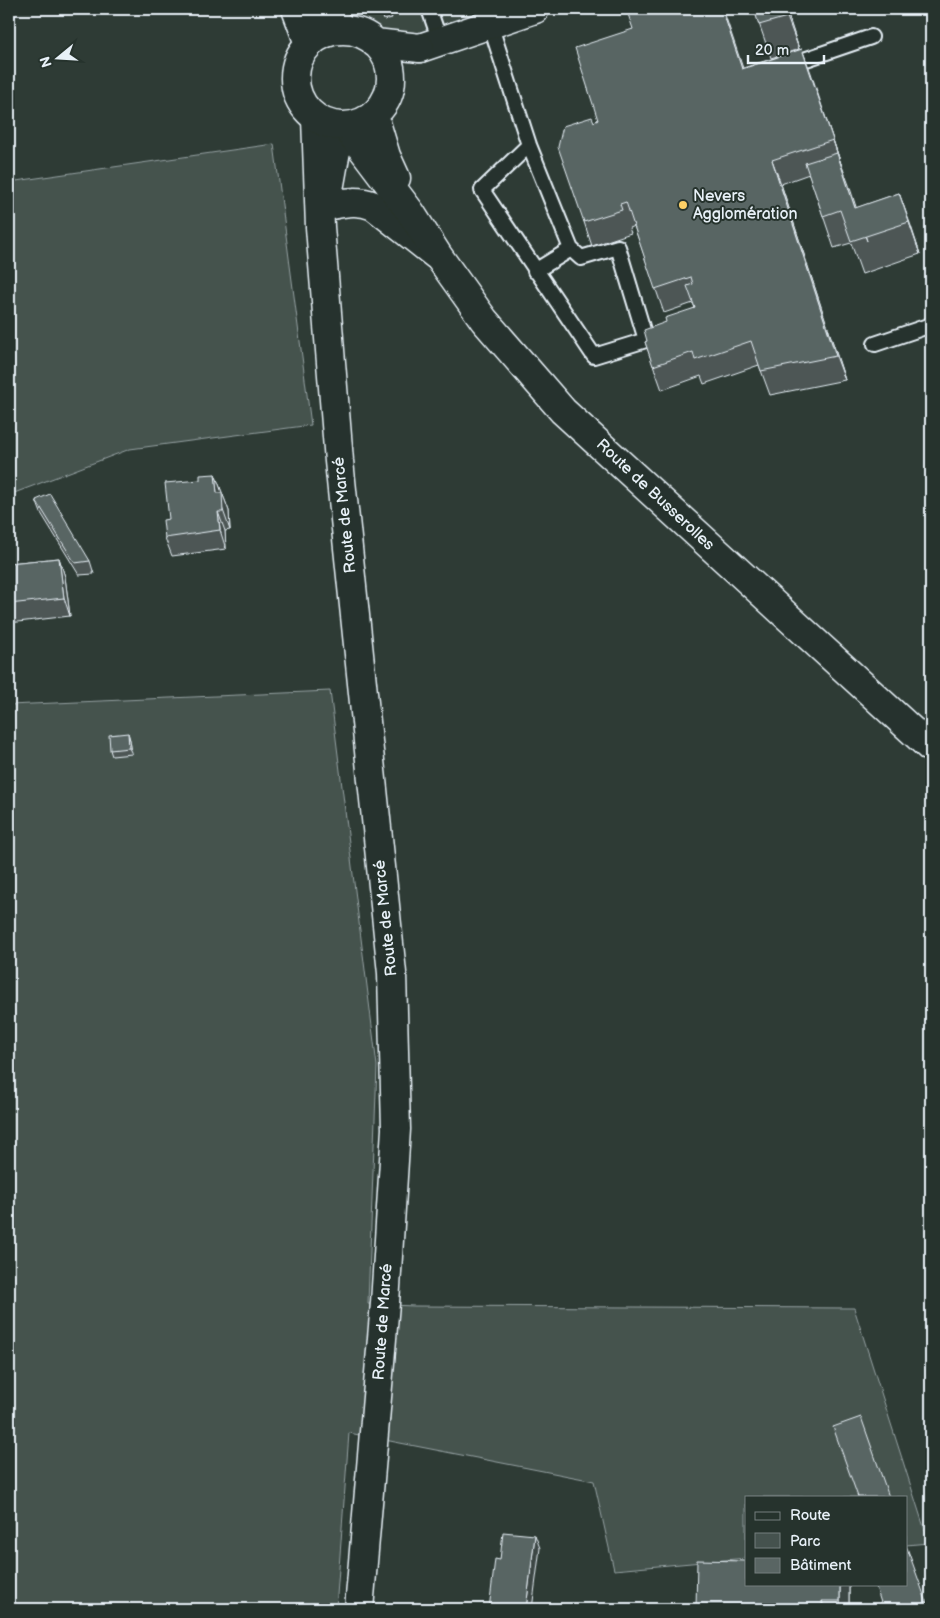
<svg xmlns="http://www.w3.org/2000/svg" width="940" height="1618" viewBox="0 0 940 1618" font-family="'Balsamiq Sans',sans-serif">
<rect width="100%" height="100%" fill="#2e3b35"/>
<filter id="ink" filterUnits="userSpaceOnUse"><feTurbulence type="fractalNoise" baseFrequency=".02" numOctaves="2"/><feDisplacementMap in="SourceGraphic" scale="10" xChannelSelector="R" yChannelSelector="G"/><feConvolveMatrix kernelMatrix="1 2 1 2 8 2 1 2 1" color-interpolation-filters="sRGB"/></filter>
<g filter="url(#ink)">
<path fill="#3b4843" d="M350,9H502L418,38L386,34L370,20Z"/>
<path fill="#45524e" stroke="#96a2a3" d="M274,144L311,425L130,449L9,495V182Z
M330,691L377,1066L368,1304L414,1306L854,1308L929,1543L906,1545V1497H746V1558L614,1570L594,1481L349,1433L336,1609H9V705Z"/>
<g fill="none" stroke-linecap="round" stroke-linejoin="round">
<defs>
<path id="service" d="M429,9L440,41
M490,24L529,145L571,249L581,258L618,247L646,340L594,356L482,190L529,145
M789,65L871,37
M535,271L571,249
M875,344L931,325"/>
<path id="minor" d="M420,48L535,9"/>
<path id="tertiary" d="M316,118L320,227L339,461L392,973L396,1129L385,1303L359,1609
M330,184L337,145L342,127
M326,206C343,203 357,199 374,206L436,255"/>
<path id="secondary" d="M296,9L309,44
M322,9L344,30
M295 78a48 48 0 1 1 96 0a48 48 0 1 1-96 0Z
M375,43L420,48
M374,116L386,156L396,178
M346,127L411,213L439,257L484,320L563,411L931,748"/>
</defs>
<use href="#service" stroke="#e8f1f8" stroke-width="18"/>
<use href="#minor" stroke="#e8f1f8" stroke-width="31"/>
<use href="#tertiary" stroke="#e8f1f8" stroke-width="31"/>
<use href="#secondary" stroke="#e8f1f8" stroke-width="31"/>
<use href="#service" stroke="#26332d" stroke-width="14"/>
<use href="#minor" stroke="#26332d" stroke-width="28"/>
<use href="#tertiary" stroke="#26332d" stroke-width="28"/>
<use href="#secondary" stroke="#26332d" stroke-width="28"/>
</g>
<path fill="#4d5755" stroke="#e8f1f8" d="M380,9H389L392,18L384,20Z
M754,9H786L799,49L771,58Z
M633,29L743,68L802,49L856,208L899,193L920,254L862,274L851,243L834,248L809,174L781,184L845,380L770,395L759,365L704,384L701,376L662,390L645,342L647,341L666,322L695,308L693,303L664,313L634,226L629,228L631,233L592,246L584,222L594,122L598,120Z
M215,474L229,511L230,530L225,531L226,549L172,556L165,538L169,519L200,480Z
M36,500L90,561L94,574L79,575L41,513Z
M59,558L65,577L70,616L9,623V563Z
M128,733L130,740L132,754L112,756L110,750Z
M746,1584H848L849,1586V1609H696Z"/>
<path fill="#3e4745" stroke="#e8f1f8" d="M722,9H723L751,92L742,69Z
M785,9H786L799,49L787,17Z
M802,49L811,73L841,164L833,140Z
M837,153L849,185L867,241L855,208Z
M772,160L781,184L845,380L836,356Z
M899,193L911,226L920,254L909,222Z
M215,474L229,511L230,530L217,493Z
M218,512L225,531L226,549L220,530Z
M59,558L65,577L70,616L64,598Z
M128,733L130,740L132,754L129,748Z
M535,1535L540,1548L532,1609H526Z
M840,1584H848L849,1586V1609H843L840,1601Z
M822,1601L825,1609H822Z"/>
<path fill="#596563" stroke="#e8f1f8" d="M380,9H389L390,11L382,14Z
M633,9H722L742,69L802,49L833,140L772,160L836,356L761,371L751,341L695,360L693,352L653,366L645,342L647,341L644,330L666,322L665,318L695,308L687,286L693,284L691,277L655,289L626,202L620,204L622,210L584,222L558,147L563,126L592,117L594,122L598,120L575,48L633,29L627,11Z
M754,9H785L787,17L759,25Z
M837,153L855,208L899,193L909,222L851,241L840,210L823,216L805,163Z
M215,474L217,493H222L223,512H218L220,530L165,538L163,520L169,519L165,483L200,480V475Z
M50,494L90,561L75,563L36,500Z
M59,558L64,598L9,604V563Z
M128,733L129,748L110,750L109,735Z
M861,1417L889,1497H858L833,1427Z
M503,1532L535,1535L526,1609H489L495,1559L500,1560Z
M906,1545L929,1609H883L875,1584H906Z
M697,1560L746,1561V1584H840V1601H822V1609H696Z"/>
</g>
<circle fill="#ffd166" stroke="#26332d" stroke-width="2" cx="683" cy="205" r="5"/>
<g text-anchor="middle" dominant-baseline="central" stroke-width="4" stroke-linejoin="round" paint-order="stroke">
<g font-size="16" fill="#e8f1f8" stroke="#26332d" text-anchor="start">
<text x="693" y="196">Nevers<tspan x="693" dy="18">Agglomération</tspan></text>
</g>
<g font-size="16" fill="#e8f1f8" stroke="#26332d">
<text transform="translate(655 495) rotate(43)">Route de Busserolles</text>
<text transform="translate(345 515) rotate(-96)">Route de Marcé</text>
<text transform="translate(386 918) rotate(-96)">Route de Marcé</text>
<text transform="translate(383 1322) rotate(-86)">Route de Marcé</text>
</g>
</g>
<rect width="940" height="1618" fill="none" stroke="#26332d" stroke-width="30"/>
<rect x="15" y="15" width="910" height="1588" fill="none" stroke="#e8f1f8" stroke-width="2" filter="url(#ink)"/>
<rect x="745" y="1496" width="162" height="90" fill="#26332d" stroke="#747f7e"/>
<rect x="755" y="1512" width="25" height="8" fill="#26332d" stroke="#747f7e"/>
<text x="790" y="1520" font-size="15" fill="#e8f1f8">Route</text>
<rect x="755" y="1533" width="25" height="15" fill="#45524e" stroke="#747f7e"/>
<text x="790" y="1546" font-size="15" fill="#e8f1f8">Parc</text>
<rect x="755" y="1558" width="25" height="15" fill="#596563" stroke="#747f7e"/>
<text x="790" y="1570" font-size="15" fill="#e8f1f8">Bâtiment</text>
<g transform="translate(58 58) rotate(252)" stroke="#26332d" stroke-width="4" paint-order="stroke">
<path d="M0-4L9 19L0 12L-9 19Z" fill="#e8f1f8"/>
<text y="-8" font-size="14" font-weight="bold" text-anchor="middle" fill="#e8f1f8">N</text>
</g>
<path d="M748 55v8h76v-8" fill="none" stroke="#e8f1f8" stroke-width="2.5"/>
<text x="755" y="55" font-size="15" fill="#e8f1f8" stroke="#26332d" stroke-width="4" paint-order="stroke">20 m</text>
</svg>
